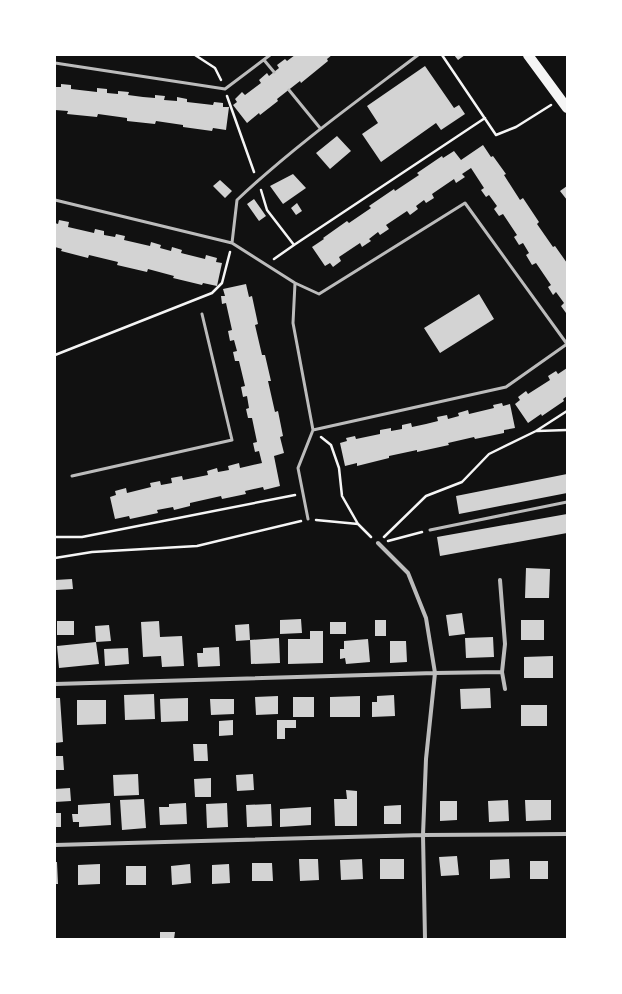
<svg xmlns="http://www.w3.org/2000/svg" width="622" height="994" viewBox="0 0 622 994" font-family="'Open Sans',sans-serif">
<rect width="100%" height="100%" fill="#111"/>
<path fill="#d3d3d3" d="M295,55H332L327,59L328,61L301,83L300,81L277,99L278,101L260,115L259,113L247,123L233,105L237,102L235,99L242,92L245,95L261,83L259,80L267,73L269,76L279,68L277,65L285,59L287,61Z
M454,55H465L458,60Z
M425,66L454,108L459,105L465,114L441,130L436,123L381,162L362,134L378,123L367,106Z
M61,84L71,85V89L97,92V88L107,89V93L118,94V91L129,92L128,95L143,97L155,98V95L165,96L164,100L177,101V97L187,99V102L213,105L214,102L223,103V107H229L226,130L213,128L212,131L183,127V125L156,121L155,124L127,121V118L98,114L97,117L67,114L68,111L55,110V87H61Z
M337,136L351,151L330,169L316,153Z
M483,145L491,157L493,156L506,174L504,175L520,200L523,198L539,222L537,224L553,247L555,246L567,263V312L566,313L561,306L564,303L556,292L553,295L548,287L551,285L536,263L532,265L526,255L529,253L523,243L519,245L514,237L517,235L503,214L499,216L494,209L497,206L489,195L486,197L481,190L484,188L471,168L462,174L465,177L456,183L454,179L432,194L434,198L426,203L424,200L416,206L418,209L410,215L407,211L386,225L389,229L380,235L378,232L369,239L371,241L362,247L360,243L339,257L341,261L333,267L330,263L325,266L312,247L324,239L323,238L347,221L349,223L371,208L369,206L394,189L395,191L419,175L417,173L442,156L443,158L454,151L461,160Z
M293,174L306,188L283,204L270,186Z
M220,180L232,191L225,198L213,186Z
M567,186V200L560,191Z
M254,199L266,216L259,221L247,204Z
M297,203L302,211L296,215L291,208Z
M59,220L69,222L68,227L94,233L95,229L104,231V235L115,237L116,234L125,236L124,240L150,246L151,242L161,245L160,248L171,251L172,247L182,250L181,253L205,259L206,255L217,258L216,262L222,263L217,286L203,283L202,285L173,278L174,276L148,269L147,272L117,265L118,262L89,255L88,258L61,251L62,249L55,247V223L58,224Z
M246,284L249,297L252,296L258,324L255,325L262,355H265L271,381H268L275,412L278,411L283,436L280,437L284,453L274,456L280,486L264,490L263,487L245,491L246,494L222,499L221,496L190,503V506L174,510L173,507L157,510L158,513L130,519L129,516L115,519L110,497L116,495L115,491L126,488L127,493L151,487L150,483L160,481L161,485L172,483L171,478L182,476L183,480L208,475L207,471L217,468L218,472L229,470L228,466L239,463L240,468L262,463L259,451L255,452L253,443L257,442L252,418H248L246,409L249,408L247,396L243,397L241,387L245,386L239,361H235L233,352L237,351L234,340L230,341L228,331L232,330L226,303L222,304L221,296H225L223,289Z
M479,294L494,319L440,353L424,328Z
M567,368V396L563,399L564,401L542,416L541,414L528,423L515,404L520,400L518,397L526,391L528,394L550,380L548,376L556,371L558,374Z
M502,403L503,406L510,404L515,428L504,430V433L475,439L474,437L448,443L449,445L417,452V450L389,456V458L357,466V463L345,466L340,443L347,441L346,438L355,436L356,439L380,434V430L391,428V431L402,429V425L411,423L412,427L426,424L438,421L437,417L447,415L448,419L459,416L458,413L468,410L469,414L494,408L493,405Z
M567,474V493L459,514L456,496Z
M567,514V533L440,556L437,537Z
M526,568L550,569L549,598H525Z
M72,579L73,589L56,590L55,580Z
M462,613L465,634L449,636L446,615Z
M301,619L302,633L280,634V620Z
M375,620H386V636H375Z
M521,620H544V640H521Z
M57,621H74V635H57Z
M159,621L160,637L182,636L184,666L162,667L161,656L143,657L141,622Z
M330,622H346V634H330Z
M249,624L250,640L236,641L235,625Z
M109,625L111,641L96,642L95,626Z
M310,631H323V663L288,664V639H310Z
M493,637L494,657L466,658L465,638Z
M279,638L280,663L251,664L250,640Z
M368,639L370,662L346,664L345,658L340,659V649H344V641Z
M390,641H406L407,662L390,663Z
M96,642L99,664L59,668L57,646Z
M219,647L220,666L198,667L197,653H203V648Z
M128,648L129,664L105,666L104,649Z
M553,656V678H524V657Z
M490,688L491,708L461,709L460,689Z
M154,694L155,719L125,720L124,695Z
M394,695L395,716L372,717V702H377V696Z
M278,696V714L256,715L255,697Z
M360,696V717H330V697Z
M293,697H314V717H293Z
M55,698H60L63,742L55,743Z
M188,698V721L161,722L160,699Z
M210,699H234V714L211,715Z
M77,700H106V724L77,725Z
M521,705H547V726H521Z
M233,720V735L219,736V721Z
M277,720H296V728H285V739H277Z
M193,744H207L208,761H194Z
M55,756H63L64,770H55Z
M138,774L139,795L114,796L113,775Z
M253,774L254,790L237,791L236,775Z
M211,778V797H195L194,779Z
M70,788L71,801L55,802V789Z
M346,790L357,791V826H335L334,799H347Z
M144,799L146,828L122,830L120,800Z
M508,800L509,821L489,822L488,801Z
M525,800H551V820L526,821Z
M440,801H457V820L440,821Z
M110,803L111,825L79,827V822H73L72,814H78V805Z
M186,803L187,824L160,825L159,807H169V804Z
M227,803L228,827L207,828L206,804Z
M271,804L272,826L247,827L246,805Z
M55,805H56V813H61V827H55Z
M401,805V824H384V806Z
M311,807V825L280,827V809Z
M457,856L459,875L441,876L439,857Z
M299,859H318L319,880L300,881Z
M362,859L363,879L341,880L340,860Z
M380,859H404V879H380Z
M509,859L510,878L490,879V860Z
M530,861H548V879H530Z
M55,862H57L58,884H55Z
M252,863H272L273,881H252Z
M100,864V884L78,885V865Z
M190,864L191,883L172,885L171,866Z
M229,864L230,883L212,884V865Z
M126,866H146V885H126Z
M160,932H175L174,939H160Z"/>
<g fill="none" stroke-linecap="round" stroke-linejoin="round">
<path stroke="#f5f5f5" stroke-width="2.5" d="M195,55L215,68L221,80
M442,55L496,135L516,127L551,105
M227,96L254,172
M261,190L267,210L294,245
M274,259L294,245L485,118
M55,355L212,293L222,283L230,252
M537,431L567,430
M321,437L331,445L339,468L342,496L358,524
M316,520L358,524L371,537
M55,537H82L295,495
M384,537L426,496L462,482L489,454L536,431L567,411
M388,541L422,532
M55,558L92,552L197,546L301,521"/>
<path stroke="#bcbcbc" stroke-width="3" d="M264,60L274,72
M55,63L225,89L270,55
M289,90L320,128
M55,200L232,243
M295,283L293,323L313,430L298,468L308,519
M313,430L506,387L567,344L465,203L319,294L295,283L232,243L237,200C293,147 356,102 418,55
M72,476L232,440L202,314
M430,530L567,502"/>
<path stroke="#bcbcbc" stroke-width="4" d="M378,543L408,573L426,618L435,673L426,759L423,835L425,939
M500,580L505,644L502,672L505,689
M55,684L435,673L502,672
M55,845L423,835L567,834"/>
<path stroke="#f5f5f5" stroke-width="10" d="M528,55L567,108"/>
</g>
<rect width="622" height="994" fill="none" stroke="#ffffff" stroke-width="112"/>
</svg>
